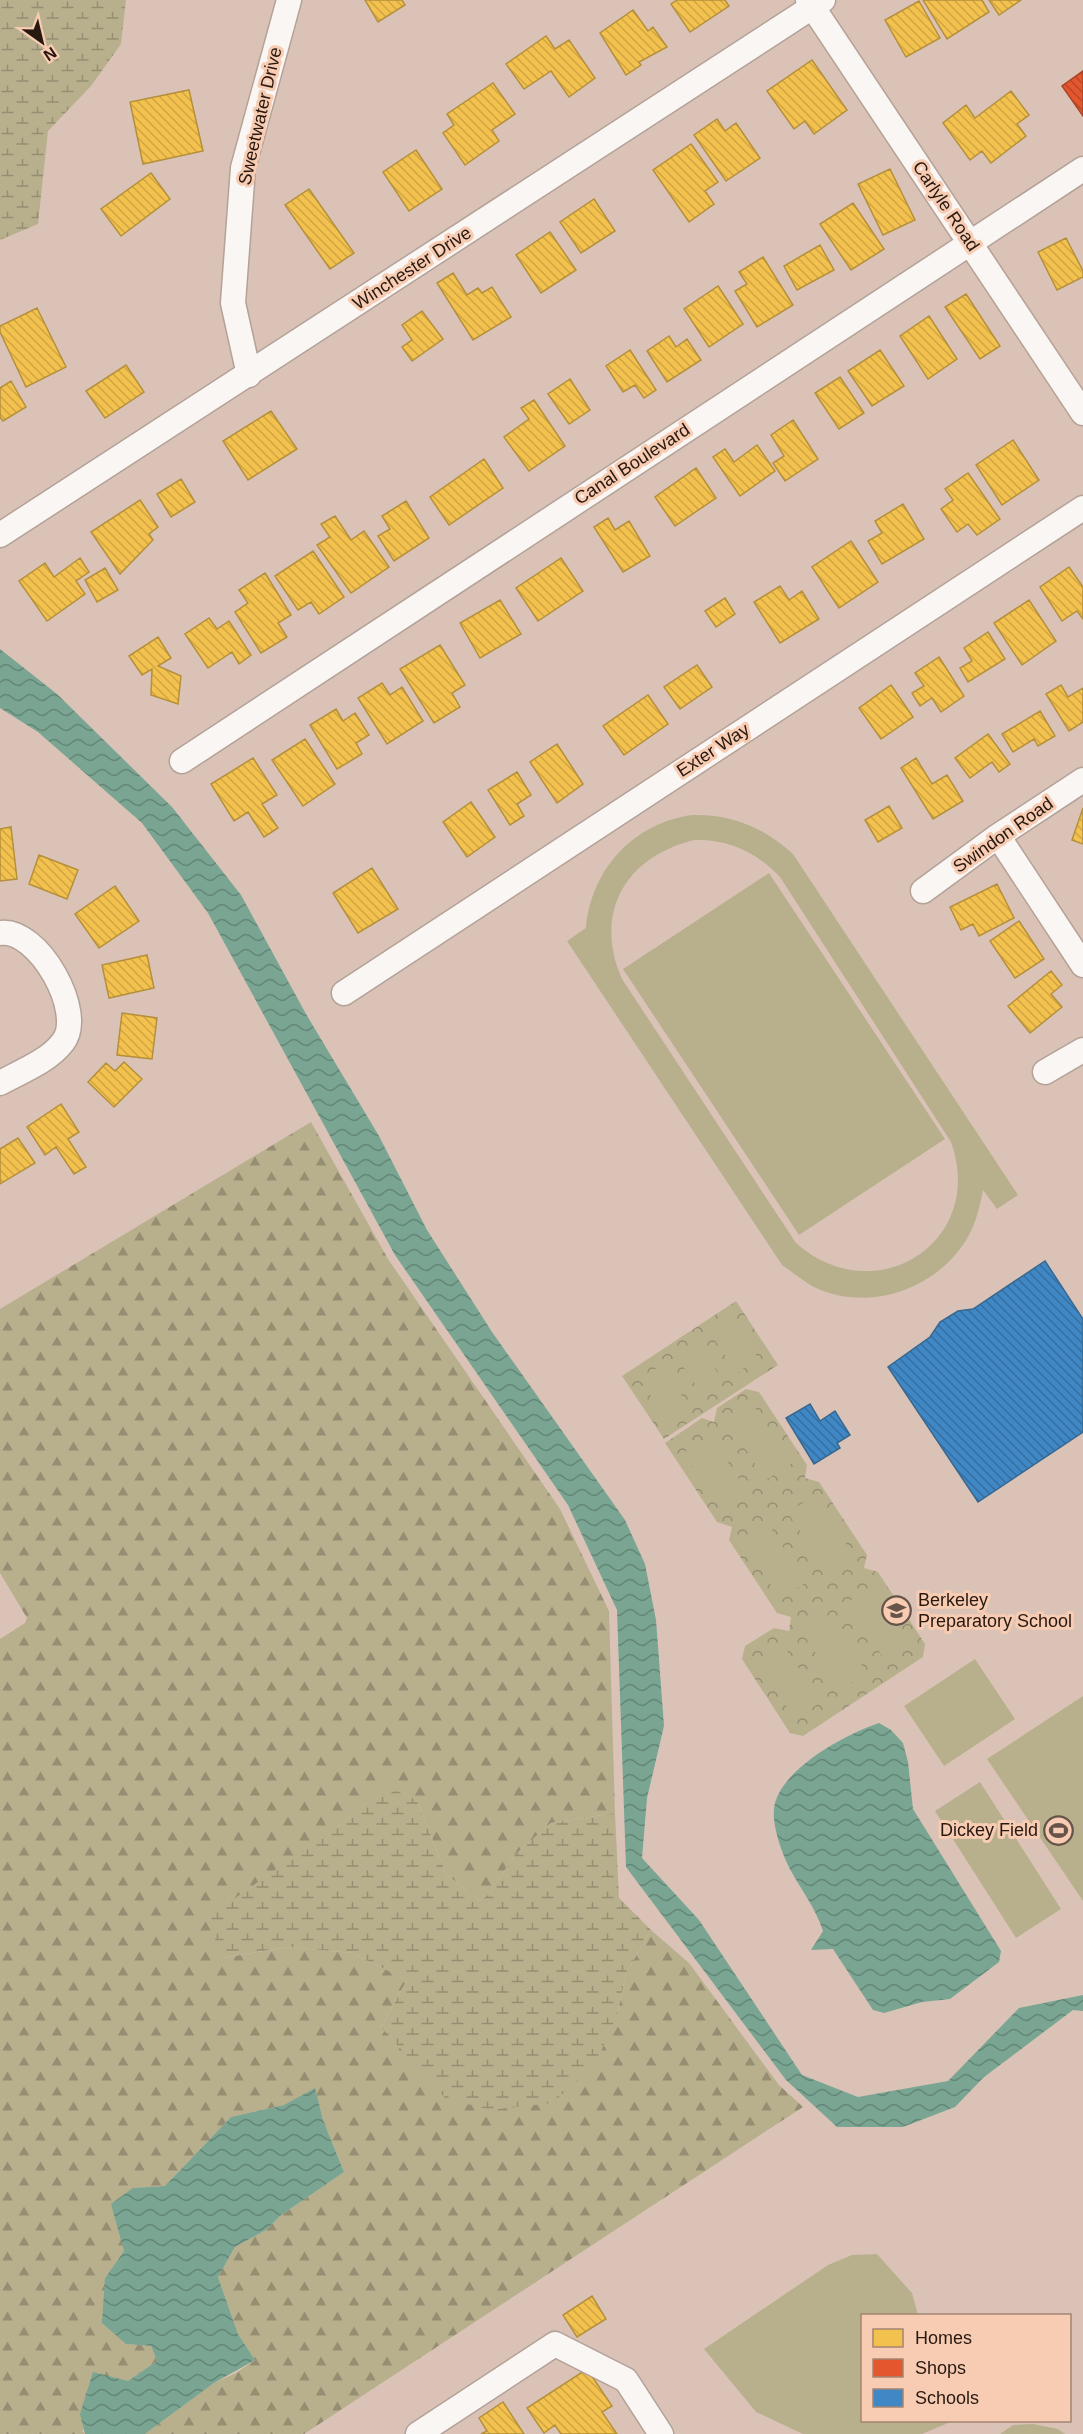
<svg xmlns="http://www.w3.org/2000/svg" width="1083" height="2434" viewBox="0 0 1083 2434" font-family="Arial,sans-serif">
<defs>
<pattern id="forest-firs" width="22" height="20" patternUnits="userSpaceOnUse" patternTransform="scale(1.5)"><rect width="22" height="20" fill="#b8b08d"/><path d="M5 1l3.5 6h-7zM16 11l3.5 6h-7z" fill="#968e72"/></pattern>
<pattern id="wetland-marsh" width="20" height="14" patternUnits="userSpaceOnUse" patternTransform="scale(1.5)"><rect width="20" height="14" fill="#b8b08d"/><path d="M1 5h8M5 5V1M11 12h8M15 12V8" fill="none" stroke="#968e72"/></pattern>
<pattern id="park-crowns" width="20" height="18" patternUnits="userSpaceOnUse" patternTransform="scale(1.5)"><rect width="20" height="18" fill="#b8b08d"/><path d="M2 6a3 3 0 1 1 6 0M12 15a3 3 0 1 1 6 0" fill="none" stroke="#968e72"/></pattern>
<pattern id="water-waves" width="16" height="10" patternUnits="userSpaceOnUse" patternTransform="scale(1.5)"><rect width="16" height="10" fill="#79a592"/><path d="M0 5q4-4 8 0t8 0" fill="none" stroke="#638676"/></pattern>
<pattern id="homes-back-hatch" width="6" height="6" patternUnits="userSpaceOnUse" patternTransform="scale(1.5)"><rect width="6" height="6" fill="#f2c14e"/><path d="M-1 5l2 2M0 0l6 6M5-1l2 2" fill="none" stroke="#d0a543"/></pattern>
<pattern id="shops-back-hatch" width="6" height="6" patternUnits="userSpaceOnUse" patternTransform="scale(1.5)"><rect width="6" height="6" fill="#e4572e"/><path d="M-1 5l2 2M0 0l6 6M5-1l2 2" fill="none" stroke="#b94726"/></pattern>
<pattern id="schools-back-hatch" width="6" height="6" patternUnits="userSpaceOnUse" patternTransform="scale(1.5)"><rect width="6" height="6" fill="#3f88c5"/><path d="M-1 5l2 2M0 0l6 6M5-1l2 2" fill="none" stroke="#356e9f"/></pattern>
</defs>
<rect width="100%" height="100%" fill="#dac3b6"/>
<path fill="url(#forest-firs)" d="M311,1122L388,1259L560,1509L609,1611L615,1813L551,1823L515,1855L489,1894L480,1901L446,1874L417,1800L385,1787L338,1826L222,1958L288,1947L352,1953L407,1980L381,2027L406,2053L617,2015L626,1973L651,1930L689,1963L779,2085L803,2107L304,2434H145L214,2383L236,2373L255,2360L238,2334L218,2277L235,2247L266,2230L280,2216L344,2172L323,2120L315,2089L284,2105L231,2117L165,2186L134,2188L120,2231L124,2251L105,2278L126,2344L151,2346L157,2361L128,2381L82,2431L85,2434H0V1639L25,1623L27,1618L0,1573V1309Z"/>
<path fill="url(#wetland-marsh)" d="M0,0H126L121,44L91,86L48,131L38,224L0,240Z
M385,1786L417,1800L446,1874L480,1901L489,1894L515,1855L551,1823L615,1813L619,1898L651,1930L626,1973L617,2015L594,2067L552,2103L490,2110L445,2098L381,2027L407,1980L352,1953L288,1947L221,1958L208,1917L338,1826Z"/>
<path fill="url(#park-crowns)" d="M736,1301L778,1365L664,1439L622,1376Z
M746,1389L759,1392L807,1465L805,1478L819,1482L867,1555L864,1568L878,1572L925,1644L923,1657L803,1736L790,1733L742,1659L745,1646L774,1628L789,1631L791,1617L777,1613L729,1540L732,1527L717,1522L665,1443L702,1418L714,1422L717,1408Z"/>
<path fill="#b8b08d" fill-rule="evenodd" d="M692,815C732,814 763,827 793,854L1018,1195L997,1209L983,1190C979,1211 974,1231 960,1249C927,1293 862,1312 812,1286C802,1280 792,1272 782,1265L567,941L586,928C591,870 633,823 692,815ZM694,840C729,839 756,852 780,877L951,1142C987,1242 875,1313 796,1243L622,979C593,913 625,857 694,840Z
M769,873L945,1139L799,1235L623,969Z
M731,1319L758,1358L737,1373L710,1333Z
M697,1341L724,1382L703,1396L676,1356Z
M661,1365L688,1405L667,1419L640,1380Z
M754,1406L792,1463L766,1480L728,1423Z
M710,1435L748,1493L722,1510L684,1453Z
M814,1495L852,1553L826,1570L788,1513Z
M769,1525L806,1582L781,1600L743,1543Z
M873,1585L911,1643L885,1660L847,1603Z
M829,1615L867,1673L840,1690L802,1632Z
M783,1645L821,1702L795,1719L757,1662Z
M975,1659L1015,1719L944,1766L904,1706Z
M1083,1696V1901L987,1759Z
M980,1782L1061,1909L1016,1938L935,1811Z
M877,2254L912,2293L918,2315L862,2316V2420L953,2421L922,2434H803L756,2412L704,2349L828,2265L852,2255Z
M1033,2424L1058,2429L1065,2434H1000L1013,2425Z"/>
<path fill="url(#water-waves)" d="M0,649L57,694L172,807L241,895L306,1014L379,1136L427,1230L492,1332L625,1520L645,1564L656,1620L664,1726L647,1798L642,1858L699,1920L802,2075L858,2097L948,2081L1019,2008L1083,1995V2011L1073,2010L984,2077L955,2107L903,2127H837L786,2080L626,1867L617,1610L568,1505L395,1255L208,913L142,823L38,732L0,708Z
M879,1723L891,1730L903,1743L908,1762L913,1809L1001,1951L999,1962L950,1999L922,2002L884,2013L873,2010L833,1949L811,1950L823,1931C816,1909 802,1891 791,1871C783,1856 772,1827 774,1809C778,1770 846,1734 879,1723Z
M315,2088L323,2120L344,2172L280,2216L266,2230L235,2247L218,2277L238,2334L255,2360L214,2383L145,2434H85L80,2414L93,2372L128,2381L157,2361L151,2346L126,2344L102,2323L105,2278L124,2251L111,2204L133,2188L165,2186L231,2117L284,2105Z"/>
<path fill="url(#homes-back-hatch)" stroke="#b58f3b" stroke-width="1.5" d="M365,0H402L405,5L378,22Z
M677,0H725L729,6L690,32L671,4Z
M923,0H982L989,12L947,39Z
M989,0H1021L999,15Z
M919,1L940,38L906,57L885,20Z
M633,10L648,31L653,27L667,47L639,62L641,65L626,75L600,33Z
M546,36L555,49L569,40L595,78L569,97L551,71L524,89L506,64Z
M812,60L847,110L814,134L805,121L794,129L767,91Z
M493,83L515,114L492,130L499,141L465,165L443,133L454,125L447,114Z
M189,90L203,151L143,164L130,102Z
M1011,91L1029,115L1017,124L1026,136L991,163L982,151L970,160L943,123L966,105L975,118Z
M717,119L725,131L736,123L760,158L726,181L694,135Z
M691,144L718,182L705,191L714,204L689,222L653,170Z
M416,150L442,189L409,211L383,172Z
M890,169L915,220L883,235L858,184Z
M151,173L170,199L121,236L101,209Z
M309,189L354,253L330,269L285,205Z
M594,199L615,231L581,253L560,222Z
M853,203L884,249L851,270L820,224Z
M550,232L576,270L541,293L516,255Z
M1066,238L1083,271V277L1057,290L1038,252Z
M820,245L834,270L797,290L784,266Z
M763,257L793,305L757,327L735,291L747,284L739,272Z
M453,273L467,295L478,288L482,293L492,287L511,317L473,340L437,283Z
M718,286L743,324L709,347L684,309Z
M966,294L1000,346L980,359L945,307Z
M37,308L66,367L26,387L0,332V326Z
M422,311L443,339L412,361L402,347L412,340L402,325Z
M929,316L957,359L928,379L900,336Z
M669,336L676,347L687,339L701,360L667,382L647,351Z
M630,350L656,390L644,398L635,385L623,392L606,366Z
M880,350L904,386L872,406L848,371Z
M126,365L144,392L105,418L86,391Z
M840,377L864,413L839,429L815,393Z
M570,379L590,410L569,424L548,394Z
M11,381L26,407L3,421L0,417V388Z
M534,400L565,446L529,471L504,437L529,419L521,408Z
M271,411L297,449L248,480L223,441Z
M793,420L818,459L785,481L773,463L784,456L771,435Z
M1013,440L1039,480L1002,505L976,465Z
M757,445L775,471L740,496L713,457L725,449L734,462Z
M484,459L503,488L449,525L430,497Z
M696,468L716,498L675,526L655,497Z
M968,473L1000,519L977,535L968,524L957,532L941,509L953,500L945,489Z
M181,479L195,502L171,517L157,494Z
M140,500L158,527L149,534L153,540L120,574L91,532Z
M406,501L429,538L394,561L378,536L390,529L382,516Z
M903,504L924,539L882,564L868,541L882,533L875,521Z
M335,516L351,540L364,531L389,567L351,593L317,545L330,537L321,524Z
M608,518L615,530L629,521L650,556L623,572L594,527Z
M851,541L878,582L839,608L812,567Z
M313,551L344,597L319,614L311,602L298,610L275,576Z
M80,558L89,572L76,581L85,594L47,621L19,581L45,563L54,577Z
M561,558L583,591L538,621L516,588Z
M1069,567L1083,587V619L1077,611L1062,621L1040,587Z
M105,568L118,590L97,602L85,580Z
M265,573L291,615L278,623L287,637L261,653L235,612L248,603L239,590Z
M780,586L789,600L802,591L819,619L780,643L754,602Z
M725,598L735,614L716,627L705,611Z
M500,600L521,634L480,658L460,623Z
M1029,600L1056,641L1022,665L994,623Z
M209,618L217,629L229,621L251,655L239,664L232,652L208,668L185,634Z
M988,632L1005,659L968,682L960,668L972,661L964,648Z
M158,637L171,658L158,666L181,676L178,704L151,695L152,669L142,675L129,656Z
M440,645L465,685L452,693L460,707L434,723L400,669Z
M939,657L964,696L941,712L932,698L920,706L912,693L924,686L915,673Z
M697,665L712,687L680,709L664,687Z
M382,683L390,695L402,687L423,721L387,744L358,698Z
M891,685L913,717L881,739L859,708Z
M1061,685L1068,697L1083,688V722L1069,731L1046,694Z
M648,695L668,724L624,755L603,726Z
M336,709L343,721L355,713L369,735L356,743L362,754L337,769L310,725Z
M1040,711L1055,736L1038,746L1034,739L1013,752L1002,734Z
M988,734L1010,764L999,772L992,762L970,778L955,758Z
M305,739L335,784L303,806L272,760Z
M557,744L583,784L557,803L530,762Z
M253,758L277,795L262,804L278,828L264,837L248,812L234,821L211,784Z
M916,758L932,784L947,775L963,801L933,819L901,768Z
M517,772L531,795L517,804L524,816L510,825L488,790Z
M471,802L495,837L467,857L443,822Z
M889,806L902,828L878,842L865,820Z
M1083,808V844L1072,840Z
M11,827L17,879L0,881V829Z
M39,855L78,870L67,899L29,884Z
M372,868L398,909L358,933L333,893Z
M997,884L1014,918L979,936L973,924L961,930L950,907Z
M115,886L139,921L99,948L75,914Z
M1019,921L1044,959L1015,978L990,941Z
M147,955L154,988L109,998L102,965Z
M1051,971L1062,985L1051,994L1062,1007L1030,1033L1008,1006Z
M122,1013L157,1018L152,1059L117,1055Z
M124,1062L142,1079L114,1107L88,1082L106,1063L115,1071Z
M61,1104L79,1132L68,1139L86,1167L74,1174L56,1147L45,1155L27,1127Z
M18,1138L35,1163L0,1184V1149Z
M592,2296L606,2319L577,2337L563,2315Z
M587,2369L612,2406L602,2412L617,2434H561L555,2425L544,2433L527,2408Z
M503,2402L524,2434H481L487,2431L479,2418Z"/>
<path fill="url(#shops-back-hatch)" stroke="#ac4425" stroke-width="1.5" d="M1083,71V116L1062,86Z"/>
<path fill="url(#schools-back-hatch)" stroke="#38678f" stroke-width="1.5" d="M1045,1261L1083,1319V1432L978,1502L888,1367L930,1337L940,1322L958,1311L973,1309Z
M810,1404L820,1421L835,1411L850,1435L837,1443L840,1448L814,1464L786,1418Z"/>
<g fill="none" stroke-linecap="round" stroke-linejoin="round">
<defs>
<path id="street" d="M808,0L1083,413
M249,375L233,303L243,168L289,0
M0,535L823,0
M182,761L1083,169
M998,836L1083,965
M923,891L998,836L1083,780
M0,933C38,927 86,1013 63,1042C49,1061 20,1072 0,1083
M344,993L1083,508
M1045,1072L1083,1050
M418,2434L555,2344L626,2380L661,2434"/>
</defs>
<use href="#street" stroke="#b4a197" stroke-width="27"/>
<use href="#street" stroke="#f9f6f4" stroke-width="24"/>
</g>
<defs>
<symbol id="school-ring" viewBox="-11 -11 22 22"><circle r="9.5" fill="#f7ccb3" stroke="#66544a" stroke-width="1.5"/><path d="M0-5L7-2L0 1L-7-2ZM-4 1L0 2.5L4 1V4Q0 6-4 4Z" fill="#66544a"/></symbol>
<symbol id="stadium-ring" viewBox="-11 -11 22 22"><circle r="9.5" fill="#f7ccb3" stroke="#66544a" stroke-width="1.5"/><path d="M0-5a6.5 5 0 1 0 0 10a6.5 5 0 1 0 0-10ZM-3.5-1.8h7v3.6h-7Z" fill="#66544a"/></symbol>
</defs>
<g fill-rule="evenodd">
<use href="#school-ring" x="880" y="1594" width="33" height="33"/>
<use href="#stadium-ring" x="1042" y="1814" width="33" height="33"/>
</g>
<g text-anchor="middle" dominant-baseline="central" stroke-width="6" stroke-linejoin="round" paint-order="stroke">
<g font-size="18" fill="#281910" stroke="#f7ccb3">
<text transform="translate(260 116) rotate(-77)">Sweetwater Drive</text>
<text transform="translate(946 206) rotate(56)">Carlyle Road</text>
<text transform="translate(412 268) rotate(-33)">Winchester Drive</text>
<text transform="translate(632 464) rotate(-33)">Canal Boulevard</text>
<text transform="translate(713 750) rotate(-33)">Exter Way</text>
<text transform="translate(1003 835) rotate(-35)">Swindon Road</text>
</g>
<g font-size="18" fill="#281910" stroke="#f7ccb3" text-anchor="start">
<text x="918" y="1600">Berkeley<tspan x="918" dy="21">Preparatory School</tspan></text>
<text x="1038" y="1830" text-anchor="end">Dickey Field</text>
</g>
</g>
<rect x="861" y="2314" width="210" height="108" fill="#f7ccb3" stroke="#a48472" stroke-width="1.5"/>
<rect x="873" y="2329" width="30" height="18" fill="#f2c14e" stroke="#a48472" stroke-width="1.5"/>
<text x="915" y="2344" font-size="18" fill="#281910">Homes</text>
<rect x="873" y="2359" width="30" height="18" fill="#e4572e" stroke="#a48472" stroke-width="1.5"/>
<text x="915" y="2374" font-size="18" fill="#281910">Shops</text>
<rect x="873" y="2389" width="30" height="18" fill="#3f88c5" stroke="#a48472" stroke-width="1.5"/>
<text x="915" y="2404" font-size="18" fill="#281910">Schools</text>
<g transform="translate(42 42) rotate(146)" stroke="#f7ccb3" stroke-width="4.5" paint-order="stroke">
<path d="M0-4.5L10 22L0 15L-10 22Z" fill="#281910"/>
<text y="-9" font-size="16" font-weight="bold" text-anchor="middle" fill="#281910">N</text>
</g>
</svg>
